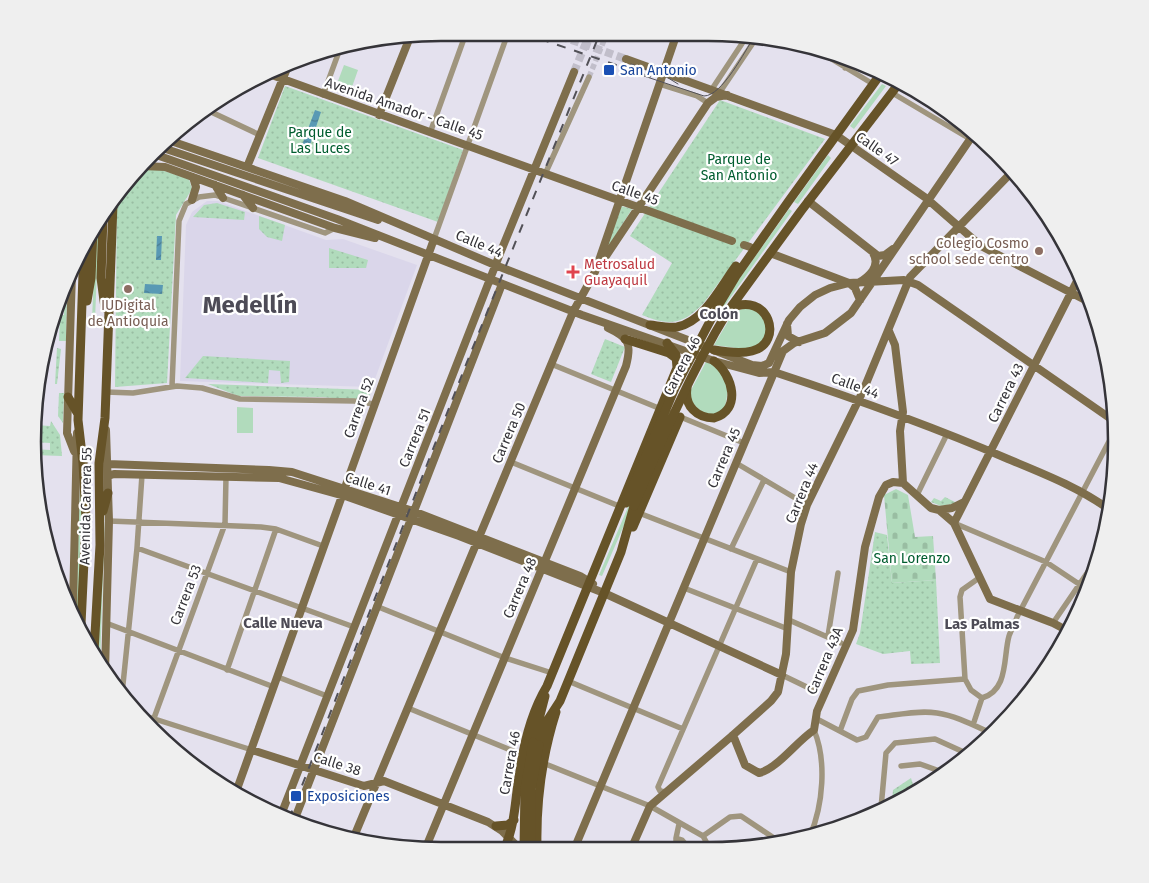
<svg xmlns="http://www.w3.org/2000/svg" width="1149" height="883" viewBox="0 0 1149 883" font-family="'Fira Sans',sans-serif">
<defs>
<pattern id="cemetery-stones" width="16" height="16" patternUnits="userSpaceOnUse" patternTransform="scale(1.25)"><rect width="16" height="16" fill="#b1dbbc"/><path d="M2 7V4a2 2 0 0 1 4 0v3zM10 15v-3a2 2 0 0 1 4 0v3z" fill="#99bda2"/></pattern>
<pattern id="park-dots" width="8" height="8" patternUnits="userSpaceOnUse" patternTransform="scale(1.25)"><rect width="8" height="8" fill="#b1dbbc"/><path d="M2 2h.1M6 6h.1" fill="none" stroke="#99bda2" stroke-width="1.8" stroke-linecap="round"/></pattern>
<pattern id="water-waves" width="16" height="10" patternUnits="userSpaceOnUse" patternTransform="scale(1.25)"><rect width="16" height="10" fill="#5999b4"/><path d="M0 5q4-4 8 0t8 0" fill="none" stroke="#4a7e93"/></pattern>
</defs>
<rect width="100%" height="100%" fill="#e4e1ee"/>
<path fill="#dad6ea" d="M207,201H218L326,240L343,239L417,265L372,387L180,381L186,225L192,212Z"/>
<path fill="#b1dbbc" d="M344,65L358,70L352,87L338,81Z
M882,84L886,86L854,129L850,126Z
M828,155L831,158L798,204L794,202Z
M789,209L792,211L723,308L720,306Z
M99,221L95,320H92L96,226Z
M747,307L762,313L768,334L761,345L743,349L714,345L733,313Z
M707,360C728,371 731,392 723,412L706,416L690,401L691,390Z
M237,407L253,408V433H237Z
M663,425L667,426L602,576L599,575Z
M80,481L83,516L78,617L76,612Z
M105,515L100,666L97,658Z"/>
<path fill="url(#cemetery-stones)" d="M896,489L908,495L915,537L933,536L936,580L892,583L884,495Z"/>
<path fill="url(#park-dots)" d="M285,86L463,150L438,222L258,158Z
M720,100L825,139L703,304C682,325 669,326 642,315L672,263L630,236Z
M147,168H155L189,179L192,189L176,215L167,383L115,387L117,198L138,171Z
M217,203L245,212L244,220L193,217L204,205Z
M621,206L632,209L606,250Z
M259,216L285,225L282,241L267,237L259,229Z
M329,248L368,260L366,268H329Z
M65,290H67L66,341H59L60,315H64Z
M605,339L625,347L611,382L591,374Z
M57,348L61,349L57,384H55Z
M203,356L290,361L289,382L281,383L280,371L269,370L268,383L185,378Z
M208,384L371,390L368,401L321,397L238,396Z
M59,393H64L63,423L58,416Z
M51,421L60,435L62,456L34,455L33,449L50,450V443L33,442L35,425L50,426Z
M945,497L957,503L941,506L931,502L934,498L941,501Z
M875,532L887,535L892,583L936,580L940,663L911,664L910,651L883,654L856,644L860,633Z
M911,778L915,791L892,803L893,790Z"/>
<path fill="url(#water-waves)" d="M315,110L321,112L309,148L302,145Z
M157,236H162L161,260H156Z
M145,284L163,285L162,294L144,293Z"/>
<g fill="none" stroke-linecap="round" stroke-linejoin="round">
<path stroke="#c1beca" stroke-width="5.5" stroke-dasharray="5.5 3" stroke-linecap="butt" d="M589,77L605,38"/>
<path stroke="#c1beca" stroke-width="8" stroke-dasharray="8 4" stroke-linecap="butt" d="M560,36L626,59
M574,72L590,33"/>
<path stroke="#9f957e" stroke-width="5.5" d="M605,38L607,33
M810,46L873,84
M845,68L849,60
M659,84L697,96L708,103
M712,89L747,36
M720,92L757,37
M894,94L970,139
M323,95L341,46
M207,110L260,135
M430,133L466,33
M546,172L589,77
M434,239L508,33
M551,364L744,443
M172,386L179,221L186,204L199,197L215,195L325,233L335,228
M106,392L133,393L177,386L202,388L240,399L354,401L374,404
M511,462L619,506
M736,463L807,505
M917,495L947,434
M639,513L791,572
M109,521L261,527L276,529L323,546
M954,523L1046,562L1088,590
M137,548L354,627
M731,549L764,480
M979,578L962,590L960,597L965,679L971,690L982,698
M684,588L788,629
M376,606L505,658L552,673
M789,620L841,643
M106,623L274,687
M1053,623L1098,557
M828,636L838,573
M227,670L276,529
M782,675L813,690
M278,677L327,696
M568,681L683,729
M122,694L137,548L142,475
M982,698C1009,690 1003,657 1009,636C1011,630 1015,623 1017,617L1115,430
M408,708L523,755
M139,714L252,750
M154,718L225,524L226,477
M815,718L857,740L866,737L878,717C897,715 918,710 937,713C957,716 975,726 993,734
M973,725L982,698
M840,731L852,699L858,691L888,685L965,679
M543,763L650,806L703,836L709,847
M901,766L920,764L945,773
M666,792L660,791L658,787L757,559
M881,808L886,753L895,743L935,739L968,754
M703,836L730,817L741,816L780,842
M810,836C823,805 827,761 814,730
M676,838L682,840L688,847
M676,847V838L679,824"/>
<path stroke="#7e6e4c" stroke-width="8" d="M549,33L560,36
M626,59L836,135L926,198L981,246L1091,303
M269,74L732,241
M379,115L410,37
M168,140L345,201L495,265L752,365L762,366L769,363L789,320L800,307L815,295L830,288L849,283L904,280L918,285L1114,421
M160,147L378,220
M151,153L337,219L582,315L714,361L759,373L774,372C853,398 932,426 1008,459C1044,474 1078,487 1110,510
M142,166L165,167L335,228L375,238
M247,167L288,66
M215,185L223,198
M243,195L253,208
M192,200L196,187L193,177
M808,201L878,256L885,255L893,249
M744,245L750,247
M770,253L849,283L855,288L860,300
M600,265L708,103L716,97L727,95
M72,273L67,433L74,451
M858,283C869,277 881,266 873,253
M787,324L788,336L799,342
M889,331L895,345L903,412L900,431L903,483
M108,464L269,470L292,472L413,511L580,576L593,584
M108,476L114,474L279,478L348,497L459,536L604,593L782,675
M903,483L931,508L939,510L954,523L990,599L1053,623L1068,631
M939,510L952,508L964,502
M954,523L1080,275
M73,606L77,433
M105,673L109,521L106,430
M733,735L745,765L759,773C777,769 796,742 814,730L817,711L853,630L865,547L879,497L886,485L893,482L903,483
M252,750L364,786L384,781L488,822L502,831L518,847
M236,792L434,239
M281,815L499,256L574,72
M294,821L502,284
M353,839L573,312L595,272L677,33
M426,847L626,366C632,343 629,338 608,328
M575,847L783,351L794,343L825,333L851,313L973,135
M632,847L650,806L733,735L771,701L778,692L786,654L791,572L801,524L807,505L863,391L910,277L1010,174"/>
<path stroke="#665328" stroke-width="9" d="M103,216L101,278L105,308
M87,301L91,278L93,230
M718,306L736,276L788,202L882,72
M728,311L801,211L900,82
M650,325C659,326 668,328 677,327C704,322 721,286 736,266
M625,339L669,353L676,358
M714,350C726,352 740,354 752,351C785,343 769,289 729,309
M687,388C684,406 697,418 714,418C742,410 733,375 714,361
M68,397L78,414
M103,511L108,493
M633,527L680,417
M81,624L86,519L83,463L78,420L84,244
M94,652L100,545L99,463L105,418L113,204
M533,742L545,696
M539,745L547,721L560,701L621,552L634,506
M496,826L508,825L514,820
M505,847C516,822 515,797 520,771C524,742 532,711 547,686L677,368L676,355L667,343
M537,847C536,800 542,756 556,712"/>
<path stroke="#525157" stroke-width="1" d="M631,64L665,76L678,84
M629,71L704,96C722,96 745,51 754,37"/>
<path stroke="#525157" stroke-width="2" stroke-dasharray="9 9" stroke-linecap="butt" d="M523,33L657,79
M289,819L465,367L600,33"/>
<path stroke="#665328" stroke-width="9" d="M626,503L675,388L718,306
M634,506C662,439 690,373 728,311
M524,847L525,789L533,742
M531,847V790L539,745"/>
</g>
<g fill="#1a4fb4" stroke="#fff" stroke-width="2">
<rect x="603" y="64" width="12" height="12" rx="2.5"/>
<rect x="290" y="790" width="12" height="12" rx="2.5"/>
</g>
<g fill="#8d6e63" stroke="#fff" stroke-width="2">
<circle cx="1039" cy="251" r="5"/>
<circle cx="128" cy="289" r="5"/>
</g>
<path fill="#e0444e" stroke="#fff" stroke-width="2" d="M570.5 264.5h5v5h5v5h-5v5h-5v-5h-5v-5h5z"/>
<g text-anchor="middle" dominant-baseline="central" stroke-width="4.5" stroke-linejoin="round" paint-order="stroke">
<g font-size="14" fill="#164399" stroke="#fff" text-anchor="start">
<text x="620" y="70">San Antonio</text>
<text x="307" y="796">Exposiciones</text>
</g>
<g font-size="14" fill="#353439" stroke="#fff">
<text transform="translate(404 109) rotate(19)">Avenida Amador - Calle 45</text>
<text transform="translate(877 149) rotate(35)">Calle 47</text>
<text transform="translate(635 193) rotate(19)">Calle 45</text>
<text transform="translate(479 244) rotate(23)">Calle 44</text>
<text transform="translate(682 366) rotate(-63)">Carrera 46</text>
<text transform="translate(855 386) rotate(20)">Calle 44</text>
<text transform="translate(1006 393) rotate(-64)">Carrera 43</text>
<text transform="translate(359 408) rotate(-70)">Carrera 52</text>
<text transform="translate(509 433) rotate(-67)">Carrera 50</text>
<text transform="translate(415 438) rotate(-68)">Carrera 51</text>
<text transform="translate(724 458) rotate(-67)">Carrera 45</text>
<text transform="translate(368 484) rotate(18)">Calle 41</text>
<text transform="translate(802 493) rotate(-68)">Carrera 44</text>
<text transform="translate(86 506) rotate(-89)">Avenida Carrera 55</text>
<text transform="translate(520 588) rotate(-67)">Carrera 48</text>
<text transform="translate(186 595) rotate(-69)">Carrera 53</text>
<text transform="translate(825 661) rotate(-67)">Carrera 43A</text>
<text transform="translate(510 763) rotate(-80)">Carrera 46</text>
<text transform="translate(337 764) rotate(18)">Calle 38</text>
</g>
<g font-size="14" fill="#005d2f" stroke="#fff">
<text x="320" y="132">Parque de<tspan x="320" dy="16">Las Luces</tspan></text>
<text x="739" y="159">Parque de<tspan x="739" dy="16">San Antonio</tspan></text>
<text x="912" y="558">San Lorenzo</text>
</g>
<g font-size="14" fill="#785e54" stroke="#fff" text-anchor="end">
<text x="1029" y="243">Colegio Cosmo<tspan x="1029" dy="16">school sede centro</tspan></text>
<text x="128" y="305" text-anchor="middle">IUDigital<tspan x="128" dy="16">de Antioquia</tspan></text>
</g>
<g font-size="14" fill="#be3a42" stroke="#fff" text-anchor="start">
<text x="584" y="264">Metrosalud<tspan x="584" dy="16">Guayaquil</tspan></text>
</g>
<g font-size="15" font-weight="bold" fill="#4d4b56" stroke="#fff">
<text x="719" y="314">Colón</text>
<text x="283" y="623">Calle Nueva</text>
<text x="982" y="624">Las Palmas</text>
</g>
<g font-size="24" font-weight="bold" fill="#4d4b56" stroke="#fff">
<text x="250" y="305">Medellín</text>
</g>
</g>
<path d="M0 0H1149V883H0ZM441 41H708A400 400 0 0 1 1108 441V442A400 400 0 0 1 708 842H441A400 400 0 0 1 41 442V441A400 400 0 0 1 441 41Z" fill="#efefef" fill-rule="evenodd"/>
<path fill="none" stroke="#353439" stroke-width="2.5" d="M441 41H708A400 400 0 0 1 1108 441V442A400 400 0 0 1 708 842H441A400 400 0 0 1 41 442V441A400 400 0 0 1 441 41Z"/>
</svg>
